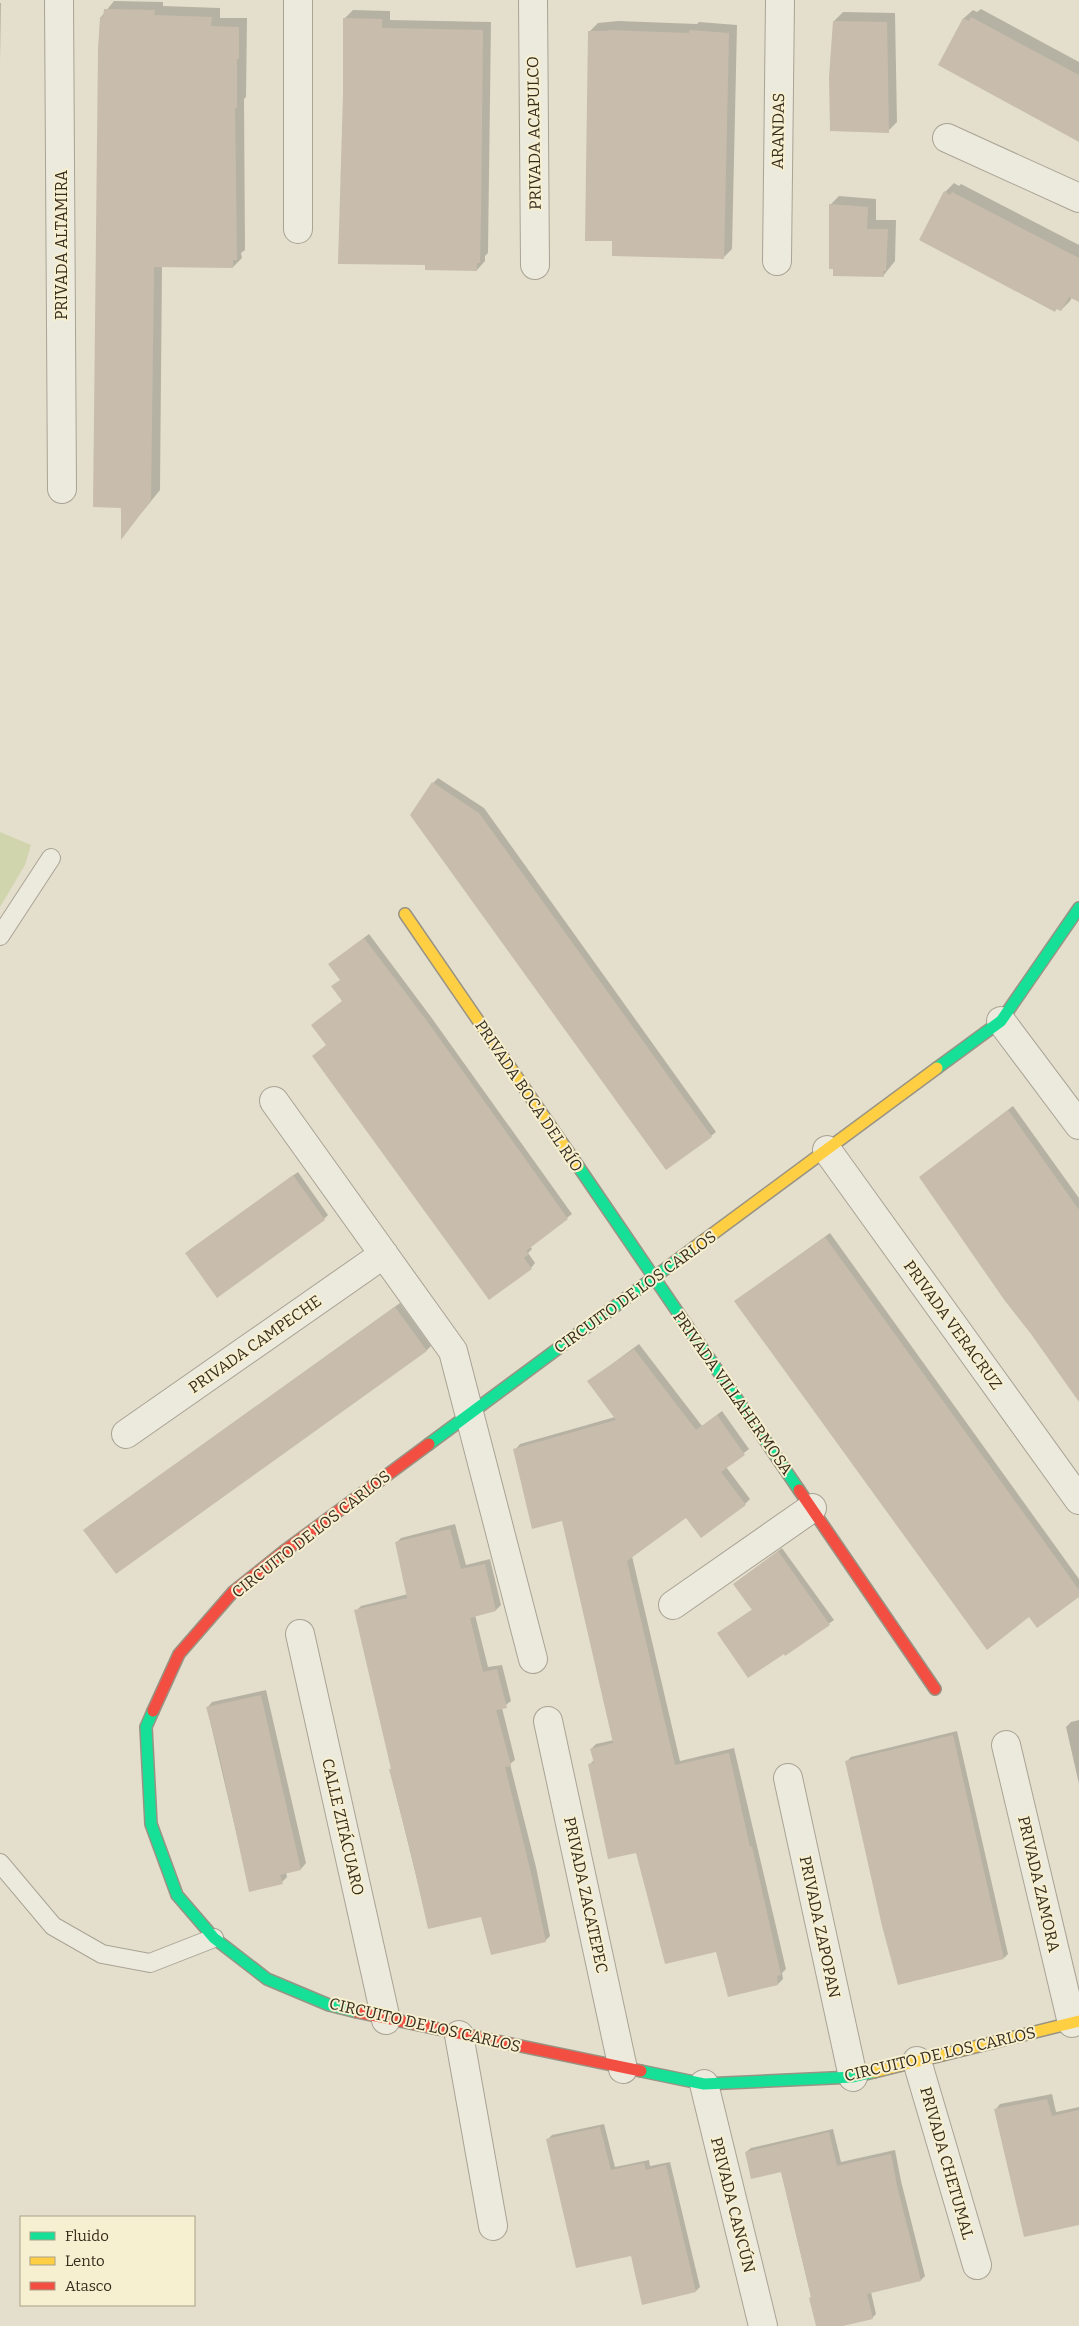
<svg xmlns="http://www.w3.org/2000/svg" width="1079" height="2326" viewBox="0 0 1079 2326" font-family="Bitter,serif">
<rect width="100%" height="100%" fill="#e4dfcc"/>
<path fill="#d1d5ad" d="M0,832L31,845L25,865L0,907Z"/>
<path fill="#0003" d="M114,1L163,2V6L220,8V18H247L246,97L244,99L245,250L241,253L242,258L233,267L162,266L160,490L122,537L101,17Z
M0,3H1L0,61Z
M981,9L1079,62V139L939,65L964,18L973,10L977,12Z
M353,10L390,11V20L491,22L488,253L485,256V261L477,270L426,263L345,93L344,19Z
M843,12L895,13L897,122L888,131L834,21Z
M618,21L697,24L699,22L737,25L732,249L723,258L614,240L589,32L598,23Z
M954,183L959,186L961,184L1079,245V284L1070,301L1061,310L1057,308L1055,311L945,192Z
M839,196L876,199V220H896L895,261L883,276L834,268L830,205Z
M438,778L484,808L716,1132L711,1136L433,783Z
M369,934L431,1017L572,1214L530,1246L532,1249L528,1253L535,1263L531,1268L328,1044L343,1001L341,979L329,964Z
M1013,1106L1079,1198V1399L920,1177Z
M298,1172L328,1215L324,1219L191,1249Z
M830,1233L1079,1579V1596L1029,1615L741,1297Z
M400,1303L431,1346L427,1350L116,1573L89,1526Z
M639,1344L702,1426L722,1411L749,1449L726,1467L750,1499L745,1504L686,1516L632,1556L680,1761L734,1748L786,1969L782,1973L783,1979L778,1984L717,1950L637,1851L589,1765L594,1760L591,1749L596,1744L614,1740L563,1520L515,1450L520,1444L615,1417L589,1381Z
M455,1524L466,1565L490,1559L501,1605L496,1610L475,1615L488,1667L502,1665L511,1701L502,1708L515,1760L510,1764L536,1867L550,1936L545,1941L482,1915L429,1928L390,1770L392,1768L356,1611L361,1606L408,1594L396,1543L401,1538Z
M782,1548L834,1620L785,1655L784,1652L718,1633L753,1609L735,1584Z
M266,1690L306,1863L301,1869L286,1872L287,1877L282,1882L250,1891L207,1708L212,1702Z
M1079,1720V1784L1066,1727L1071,1722Z
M957,1731L1008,1954L1004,1958L846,1762L851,1757Z
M1052,2094L1056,2112L1079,2107V2223L996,2109L1000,2104Z
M604,2124L615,2167L649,2160L650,2166L670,2162L700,2287L696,2291L632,2254L548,2139L552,2135Z
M833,2129L841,2162L895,2150L901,2181L925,2276L921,2280L871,2292L876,2314L872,2318L837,2326H818L781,2171L746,2152L751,2148Z"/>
<path fill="#c8bdad" d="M104,9L155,10L154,15L212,17L211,26L239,27V59H237V108H235L237,260H233V268L154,267L151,500L121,540V508L93,507L98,49L100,17H103Z
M971,17L1079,75V142L938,65L963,18L969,21Z
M343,18L382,19V28L483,30L481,215L480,263H477V271L425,270V265L338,264L343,93Z
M833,21L887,22L889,133L830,131L829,77Z
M608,30L689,33V30L729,33L724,259L612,256V241H585L588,31H607Z
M944,191L950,195L952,192L1079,258V302L1069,297L1061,311L1056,309L1055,312L919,240Z
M829,204L868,207L867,229H888L886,271H883L884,277L833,276V269H829Z
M432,782L479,813L712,1137L666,1170L410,815Z
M364,938L427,1021L568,1219L526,1251L529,1254L524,1258L532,1269L489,1300L312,1056L326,1045L311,1025L342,1001L331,986L340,980L328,964Z
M1008,1110L1079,1210V1402L1031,1334L1005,1301L919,1177Z
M293,1175L325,1220L217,1298L185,1253Z
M825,1237L1079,1590V1597L1037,1628L1029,1617L987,1650L734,1301Z
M395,1307L427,1351L116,1574L83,1530Z
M634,1349L696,1430L717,1415L745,1455L721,1472L746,1505L701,1538L686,1518L627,1561L675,1765L729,1753L750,1847L752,1846L781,1975L777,1976L778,1985L728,1997L716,1952L665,1964L636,1853L608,1859L588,1764L594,1763L590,1749L613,1743L562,1521L532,1529L513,1449L616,1420L587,1381Z
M450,1529L461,1569L485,1564L496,1611L470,1618L483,1672L497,1669L507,1708L496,1710L511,1766L505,1767L531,1873L546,1942L491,1955L481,1917L428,1929L410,1849L389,1769H391L354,1610L407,1598L395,1542Z
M778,1551L830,1625L785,1656L784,1654L748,1678L717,1633L752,1610L733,1584Z
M261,1695L301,1870L280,1875L283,1884L249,1892L219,1754L206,1707Z
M953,1735L1004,1959L898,1985L882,1926L845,1761Z
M1047,2099L1052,2116L1079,2110V2225L1024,2237L994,2109Z
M600,2127L611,2170L644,2163L646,2170L666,2165L696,2292L642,2305L631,2256L576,2268L546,2139Z
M829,2132L837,2166L891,2154L897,2186L921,2281L867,2294L873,2319L843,2326H816L809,2298L811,2297L781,2172L751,2179L745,2152Z"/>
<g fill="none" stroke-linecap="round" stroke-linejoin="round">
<defs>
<path id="lane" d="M0,936L51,858
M0,1863L53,1926L102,1954L150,1963L214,1938"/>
<path id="street" d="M59,0L62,489
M298,0V229
M533,0L535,265
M947,138L1079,198
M777,261L780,0
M1001,1021L1079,1125
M274,1101L453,1351L533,1659
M827,1150L1079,1500
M126,1434L384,1254
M673,1605L812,1508
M300,1634L386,2020
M548,1721L623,2069
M1006,1745L1072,2023
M788,1778L853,2077
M459,2035L493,2226
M917,2061L977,2265
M704,2084L763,2326"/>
<path id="fast" d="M937,1068L1001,1021L1079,908
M578,1166L799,1490
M429,1444L695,1247
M153,1711L146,1727L151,1824L177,1895L214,1938L267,1979L329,2005L357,2012
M641,2071L704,2084L853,2077L874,2072"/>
<path id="slow" d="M405,914L578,1166
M695,1247L937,1068
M874,2072L1079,2021"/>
<path id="jam" d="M799,1490L935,1689
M153,1711L179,1654L233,1592L283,1552L429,1444
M357,2012L641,2071"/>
</defs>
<use href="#lane" stroke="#a9a395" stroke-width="20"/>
<use href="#street" stroke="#a9a395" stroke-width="30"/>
<use href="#fast" stroke="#999384" stroke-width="14"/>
<use href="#slow" stroke="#999384" stroke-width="14"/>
<use href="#jam" stroke="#999384" stroke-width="14"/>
<use href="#lane" stroke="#ece9dd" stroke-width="18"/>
<use href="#street" stroke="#ece9dd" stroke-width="28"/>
<use href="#fast" stroke="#16e098" stroke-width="11"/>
<use href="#slow" stroke="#ffcf43" stroke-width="11"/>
<use href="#jam" stroke="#f24e42" stroke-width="11"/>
</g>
<g text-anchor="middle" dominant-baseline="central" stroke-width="4" stroke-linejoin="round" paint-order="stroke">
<g font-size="16" fill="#382c1d" stroke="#f6efd0">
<text transform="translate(778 131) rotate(-89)">ARANDAS</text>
<text transform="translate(534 133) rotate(-91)">PRIVADA ACAPULCO</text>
<text transform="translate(61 245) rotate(-90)">PRIVADA ALTAMIRA</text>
<text transform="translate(529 1096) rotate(56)">PRIVADA BOCA DEL RÍO</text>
<text transform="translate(635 1292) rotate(-36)">CIRCUITO DE LOS CARLOS</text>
<text transform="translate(953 1325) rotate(54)">PRIVADA VERACRUZ</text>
<text transform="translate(255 1344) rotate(-35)">PRIVADA CAMPECHE</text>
<text transform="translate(733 1393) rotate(55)">PRIVADA VILLAHERMOSA</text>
<text transform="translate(311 1534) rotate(-38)">CIRCUITO DE LOS CARLOS</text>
<text transform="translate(343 1827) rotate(77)">CALLE ZITÁCUARO</text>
<text transform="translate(1039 1884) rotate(77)">PRIVADA ZAMORA</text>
<text transform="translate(586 1895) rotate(78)">PRIVADA ZACATEPEC</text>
<text transform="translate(820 1927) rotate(78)">PRIVADA ZAPOPAN</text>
<text transform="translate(425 2025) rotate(13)">CIRCUITO DE LOS CARLOS</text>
<text transform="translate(940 2054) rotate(-13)">CIRCUITO DE LOS CARLOS</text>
<text transform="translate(947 2163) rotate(74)">PRIVADA CHETUMAL</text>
<text transform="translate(733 2205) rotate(76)">PRIVADA CANCÚN</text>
</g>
</g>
<rect x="20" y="2216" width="175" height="90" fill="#f6efd0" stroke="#aaa188"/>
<rect x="30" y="2232" width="25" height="8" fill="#16e098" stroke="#aaa188"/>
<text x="65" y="2241" font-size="15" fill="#382c1d">Fluido</text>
<rect x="30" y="2257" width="25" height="8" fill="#ffcf43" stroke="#aaa188"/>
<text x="65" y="2266" font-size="15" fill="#382c1d">Lento</text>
<rect x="30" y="2282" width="25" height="8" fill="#f24e42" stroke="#aaa188"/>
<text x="65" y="2291" font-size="15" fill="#382c1d">Atasco</text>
</svg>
